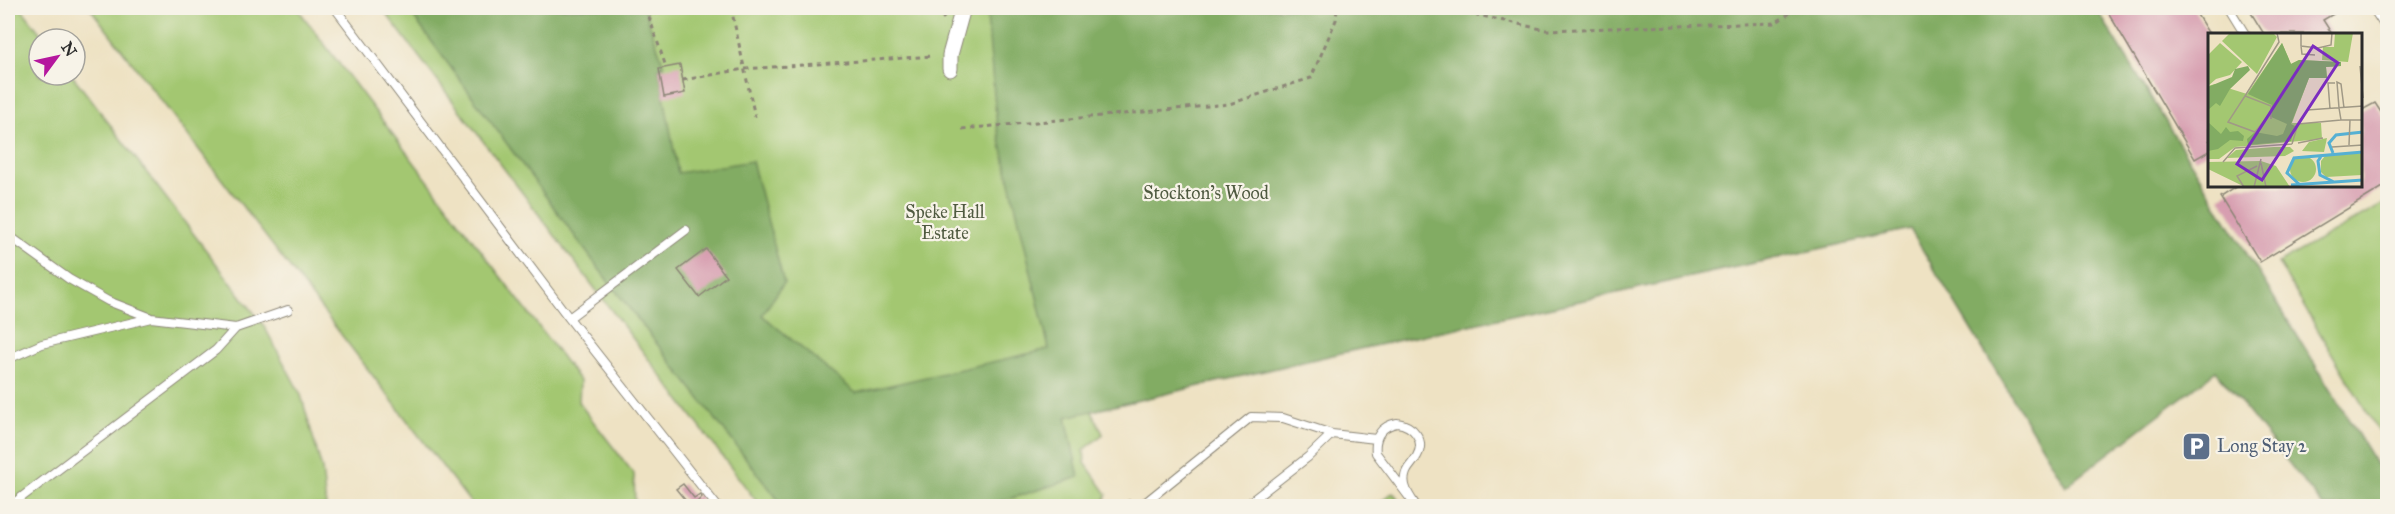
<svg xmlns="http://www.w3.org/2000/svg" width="2395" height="514" viewBox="0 0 2395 514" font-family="'IM FELL Great Primer',serif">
<rect width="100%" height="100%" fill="#f7f3e8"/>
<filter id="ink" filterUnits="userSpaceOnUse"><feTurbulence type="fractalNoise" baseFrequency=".0167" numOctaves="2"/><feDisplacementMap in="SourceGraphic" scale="12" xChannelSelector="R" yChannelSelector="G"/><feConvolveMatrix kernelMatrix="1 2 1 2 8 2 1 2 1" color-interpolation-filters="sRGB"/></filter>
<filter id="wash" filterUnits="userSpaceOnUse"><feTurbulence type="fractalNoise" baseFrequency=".008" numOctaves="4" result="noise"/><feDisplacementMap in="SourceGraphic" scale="24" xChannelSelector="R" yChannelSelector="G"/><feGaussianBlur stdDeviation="1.35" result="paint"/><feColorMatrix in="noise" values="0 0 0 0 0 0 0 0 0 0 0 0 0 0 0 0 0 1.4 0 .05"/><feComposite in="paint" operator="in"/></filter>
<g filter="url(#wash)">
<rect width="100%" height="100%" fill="#eee2c3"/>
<path fill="#a3c771" stroke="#67794e" stroke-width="1.5" d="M8,8H21L45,39H39V75H72L264,326L301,395L322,469L326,506H8Z
M90,8H297L580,381L579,403L634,474L635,506H473Z
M382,8H393L399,11L407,8L783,506H760Z
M473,8H2096L2387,482V506H2323L2216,371L2066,486L1910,229L1341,353L1092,411L1103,434L1084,450L1085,463L1107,494L1104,503L1094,506H986L1079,477L829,468Z
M2387,202V446L2278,263Z
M1393,492L1403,506H1376Z"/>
<path fill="#82ac63" stroke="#566c47" stroke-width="1.5" d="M393,8H644L664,66L659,69L678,173L752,161L784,283L762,315L856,393L1049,349L997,127L987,16L1007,8H2096L2387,482V506H2323L2216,371L2066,486L1910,229L1341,353L1066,417L1079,477L986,506H783L605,277L407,8L399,12Z"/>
<g id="blocks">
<path fill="#d59aad" d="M2115,8H2193L2209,34V151L2195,159L2108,12Z
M2248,8H2338L2340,10L2323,20L2332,34H2264Z
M680,65L685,93L664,97L659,69Z
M2375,103L2388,123V184L2260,262L2220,197L2237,186H2360V111Z
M706,249L726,276L699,297L678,270Z
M683,484L694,498L700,494L702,497L697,502L700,506H690L676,489Z"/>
</g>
</g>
<g filter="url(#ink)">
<use href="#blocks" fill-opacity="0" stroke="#8c8677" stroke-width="1.5"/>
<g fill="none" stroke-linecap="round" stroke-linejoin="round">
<defs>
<path id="service" d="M335,8L569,318L717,506
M2229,8L2245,34
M2373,8L2388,31
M8,235L69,279L108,301L149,317
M569,318L686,230
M8,359L42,344L151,318L236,328L288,310
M1397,423C1413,425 1426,440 1417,456C1413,464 1406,468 1405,476C1402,487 1411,498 1416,506L1376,453C1374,437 1381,426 1397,423Z
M10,506L216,350L236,328
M1123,506L1132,504L1134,506
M1141,506L1251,417L1283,418L1332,434L1376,439
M1245,506L1308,457L1332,434"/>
<path id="minor" d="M950,69V55L963,8"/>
</defs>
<use href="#service" stroke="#8c8677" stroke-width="10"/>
<use href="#minor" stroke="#8c8677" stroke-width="17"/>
<path stroke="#8c8677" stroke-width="3" stroke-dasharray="4.5 4.5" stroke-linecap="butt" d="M646,8L666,67
M731,8L755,117
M937,8L944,19
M1468,8L1477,15L1546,30L1775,23L1798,8
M683,80L744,69L933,56
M962,129L1229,104L1311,78L1336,20L1337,8"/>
<use href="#service" stroke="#fff" stroke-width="8"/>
<use href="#minor" stroke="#fff" stroke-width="15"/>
</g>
</g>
<defs>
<symbol id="parking-square" viewBox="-11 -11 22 22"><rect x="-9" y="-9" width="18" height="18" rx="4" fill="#5c6f8a" stroke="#f7f3e8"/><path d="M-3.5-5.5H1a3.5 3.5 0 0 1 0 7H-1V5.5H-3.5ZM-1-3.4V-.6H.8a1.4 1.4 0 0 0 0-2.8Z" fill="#fff"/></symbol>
</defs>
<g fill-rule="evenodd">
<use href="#parking-square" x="2180" y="430" width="33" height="33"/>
</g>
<g text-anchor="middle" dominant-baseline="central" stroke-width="4.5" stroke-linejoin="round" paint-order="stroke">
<g font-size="18" fill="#4f5a40" stroke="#f7f3e8">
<text x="1206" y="193">Stockton's Wood</text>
<text x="945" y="212">Speke Hall<tspan x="945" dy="21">Estate</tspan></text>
</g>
<g font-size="18" fill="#4e5e75" stroke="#f7f3e8" text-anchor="start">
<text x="2217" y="446">Long Stay 2</text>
</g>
</g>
<g transform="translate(2208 33)">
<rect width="154" height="154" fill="#eee2c3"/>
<path d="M22,0H65L69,4L49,41L14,8ZM127,0H145L140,29L114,27L115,14H126ZM12,10L34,29L22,42L8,46L0,53L7,51L39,61L74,10L83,31L91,27L133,29V33L118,34L119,45H101L84,90H113L114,106L27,114L11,126H0V22ZM119,105L116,119L94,118L101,109ZM66,114H82L86,118L77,123L19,125L28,117ZM154,120V142L118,144L113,139V128L117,123ZM82 136a13 13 0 1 1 26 0a13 13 0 1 1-26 0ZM53,128L68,133L82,154H37L0,136V129Z" fill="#a3c771"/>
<path d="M74,10L83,31L91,27L133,29V33L118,34L119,45H101L83,91L87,93L83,108L40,112L39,106L47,99L69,103L75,101L79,91L61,83L64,72L40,61ZM40,33L42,37L22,56L12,73L8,70L0,77V54L24,44L27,36ZM0,89L13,101L18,94L22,99L30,98L36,103L35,108L22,107L10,116L0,118Z" fill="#82ac63"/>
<path fill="none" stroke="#55b0d3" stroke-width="3" d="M125,120L121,110L128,102L155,99M114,122L110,128L112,142L126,149M83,152L155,147M92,152L79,140L86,125L155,119"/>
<path fill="none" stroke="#a09986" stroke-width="1.5" d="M93,0V13L110,15L123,12L124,0M93,13L94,21L107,22M152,33L155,65M37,63L20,89L47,99L59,84M131,75L129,49L133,51L136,75M131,75L133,87H155M122,76L120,50H127M99,77L155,73M63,86V73L37,63L71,9L69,0M90,110L115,105M84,111L90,91L133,87M141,112L142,87M124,114L155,112M15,129L27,115L84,111M53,130L58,154M36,154L29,143L49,133M46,154L53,126"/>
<path fill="#7b2cbf" fill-opacity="0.15" stroke="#7b2cbf" stroke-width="3" d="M105,13L130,30L54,147L29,131Z"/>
<rect width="154" height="154" fill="none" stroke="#2b2b2b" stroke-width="3"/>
</g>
<rect width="2395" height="514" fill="none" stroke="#f7f3e8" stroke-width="30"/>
<g transform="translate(57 57) rotate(57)"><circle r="28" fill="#f7f3e8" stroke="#a5a39c" stroke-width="1.5"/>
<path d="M0-4.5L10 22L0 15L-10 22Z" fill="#b5179e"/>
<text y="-9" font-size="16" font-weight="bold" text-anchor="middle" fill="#2b2b2b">N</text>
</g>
</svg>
